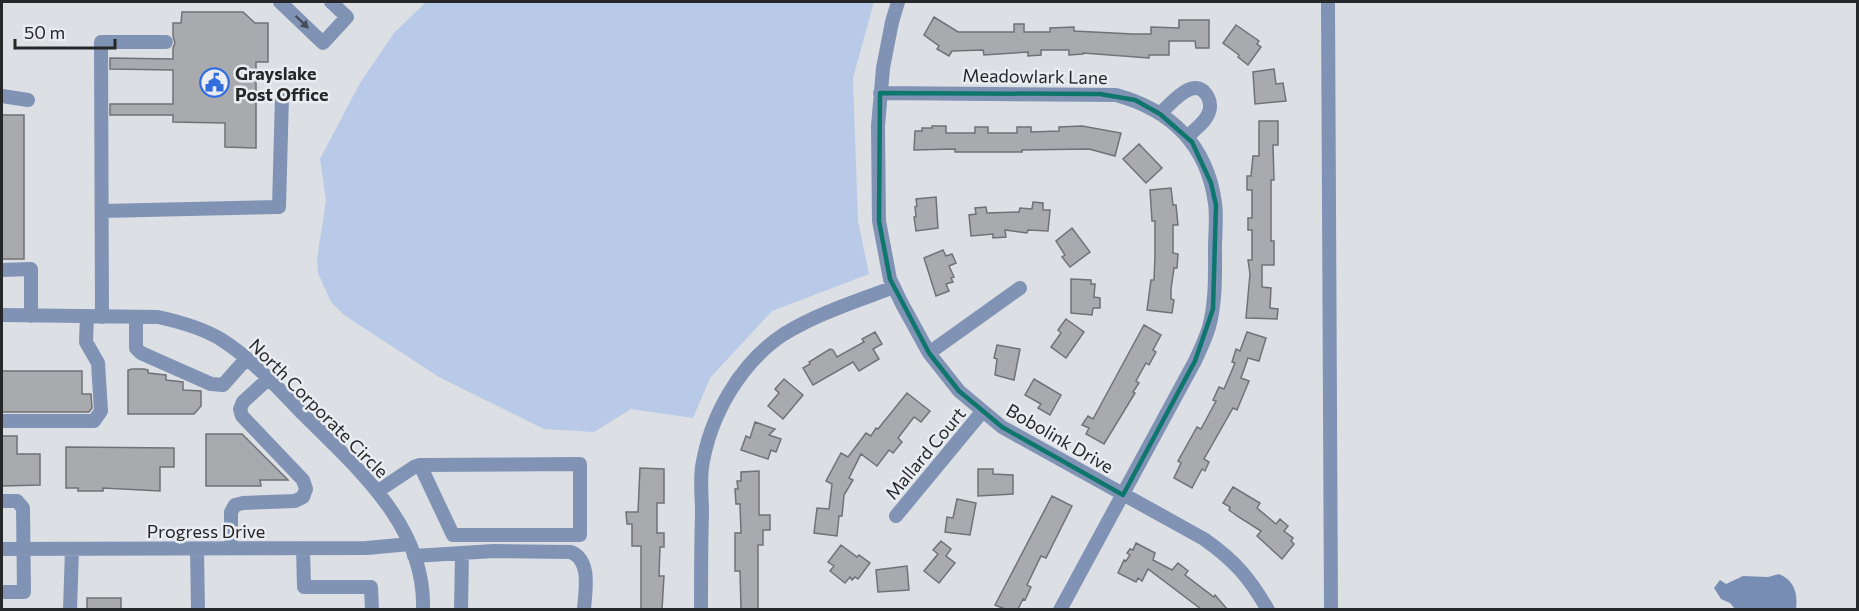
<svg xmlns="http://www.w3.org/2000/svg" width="1859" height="611" viewBox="0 0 1859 611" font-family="Commissioner,sans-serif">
<rect width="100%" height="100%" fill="#dcdfe3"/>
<path fill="#b9cae8" d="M426,2H874L853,78L858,221L869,274L772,311L710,378L693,418L631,409L594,432L544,429L439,377L344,315L331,302L318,273L317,259L326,201L320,159L360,83L394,33Z"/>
<path fill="#788db3" d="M1779,574C1794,580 1798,593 1796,609H1735L1730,603L1721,599L1714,588L1720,580L1726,584L1743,576L1768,577Z"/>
<path fill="#a8aaad" stroke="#707276" stroke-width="1.5" d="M182,12H243L255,23H268V62H256V148L225,147V123L173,122V115H110V104H173V70L110,69V58L173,59V48L175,43L173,36V23H181Z
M934,17L958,32H1014V24H1024V32H1050V28L1074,27V31L1133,34H1151V27L1179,28V20H1209V48H1196L1195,41H1169V55H1149V58L1083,53V54L1069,55V50H1041V55L1028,56V52L984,55L983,50L952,51L949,56L937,49L939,46L924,35Z
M1236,25L1259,41L1257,44L1261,47L1248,65L1238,57L1239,55L1223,43Z
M1274,69L1276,84L1283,83L1286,101L1255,104L1253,72Z
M2,115H24V259H2Z
M1259,121H1278V145H1273L1274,180H1271V241H1274V265H1262V287L1271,288L1270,308L1278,309L1277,319L1246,318L1250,274L1248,260H1252V230H1248V218H1252V190H1247V176H1251L1253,156H1259Z
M932,126H946V133H975V127H988V133H1017V127H1031V132L1059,131V127L1082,126L1121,133L1115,156L1089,149L1022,150V152H955V149L914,150L915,131H922V128H932Z
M1139,144L1162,168L1146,183L1123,159Z
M1171,188L1173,205H1176L1178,225H1173V253L1178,254L1177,268H1174L1171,289V299L1174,300L1172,313L1147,310L1151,280H1154L1155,255V221H1152L1150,190Z
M936,197L938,228L916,231L914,217H916L915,207L917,206L916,199Z
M1033,202L1043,203V210H1050L1048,231L1028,230L1027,233L1005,230L1006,237L993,238V234L971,236L969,215L976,214L975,208L986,207L987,213L1019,212L1020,208L1032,209Z
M1072,228L1090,252L1070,267L1062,257L1065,255L1056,241Z
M943,250L946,256L952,254L956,263L949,266L954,277L951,278L953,282L946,284L949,291L936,296L924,258Z
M1071,279L1091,280V284H1095L1094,297L1100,298V308H1093L1092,315L1071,313Z
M1066,319L1084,332L1066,358L1051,347L1061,333L1058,330Z
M1144,325L1161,335L1153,350L1156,352L1149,365L1146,363L1136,381L1139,383L1133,392L1135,393L1104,444L1086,434L1089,428L1082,425L1088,416L1093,419Z
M875,332L882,344L873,349L879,359L859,371L853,362L813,385L803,368L810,364L809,362L830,349L833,350L837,357L864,342L862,339Z
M1247,332L1266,338L1259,361L1248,358L1241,378L1249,381L1237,410L1233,408L1204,459L1209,462L1205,471L1202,469L1192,488L1174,478L1181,463L1178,461L1197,427L1201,429L1216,401L1213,400L1219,387L1224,389L1235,363L1232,362L1236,349L1240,351Z
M997,345L1020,349L1014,380L995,375L997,359L994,358Z
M132,369H144L148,370V373L166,375V380L183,382V390L201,391V406L194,414H128V370Z
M2,371H82V394H91L92,408L89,412H2Z
M784,379L803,395L783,419L768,406L779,393L775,389Z
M1034,379L1061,395L1050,415L1038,408L1041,404L1025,395Z
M907,393L930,411L921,422L914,417L898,438L902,442L893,453L889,450L877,466L861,454L849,478L853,480L844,495L842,516H839L837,536L814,533L817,508L829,509L832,484L826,481L841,453L848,457L866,433L871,436L876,428L878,429Z
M755,422L775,429L769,435L781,439L776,452L771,450L768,459L741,450L746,436L750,438Z
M206,434H242L288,480H260L261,486H206Z
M2,436H17V454H40V485L2,486Z
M66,447L174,448V467H160V491L103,488V491H78V488H66Z
M640,468L664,469V503H657V533H664V547H660L659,576H664L662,609H641V546H632V524H627L626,512H638Z
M978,469H993V474L1013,475V494L978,496Z
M759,471V515H770V530H763V545H758V609H741L740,571H735V533H741L740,504H736L735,489H738L737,481H741V472Z
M1233,487L1260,503L1257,508L1276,524L1280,519L1288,526L1284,531L1293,538L1291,541L1294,544L1282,559L1257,536L1261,531L1237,516L1229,510L1230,507L1223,503Z
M1052,496L1072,506L1046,558L1041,556L1027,585L1031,587L1025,600L1023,599L1018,609H1005L995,605Z
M957,499L976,503L970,535L945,532L947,517L953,518Z
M941,541L951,549L946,556L955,563L939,583L924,571L938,554L933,550Z
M1136,543L1155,553L1153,560L1172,570L1178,563L1188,571L1185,575L1214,597L1215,595L1227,609H1201L1148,569L1142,581L1138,578L1136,582L1118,573L1124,560L1126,561L1130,555L1127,553L1130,549L1133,550Z
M841,545L857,557L859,555L870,563L858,579L855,577L852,580L850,577L845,583L830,571L834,566L828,562Z
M907,566L909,590L878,592L876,570Z
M87,598H121V609H87Z"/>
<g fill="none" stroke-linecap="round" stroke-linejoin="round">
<path stroke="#8093b5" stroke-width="14" d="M280,2L323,43L347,17L331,2
M898,2L892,22L883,68L878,126L879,221L890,279L902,304L929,353L959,391L1002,427L1204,539C1235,561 1249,577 1268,610
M1328,2L1331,610
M880,93L1116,95C1171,110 1207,145 1215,203C1217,218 1215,234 1215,249C1215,275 1216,301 1209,327C1206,338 1200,350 1195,361L1060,610
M2,96L28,100
M1160,114C1170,104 1193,76 1206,94C1210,99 1211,107 1209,112C1206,122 1194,130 1187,137
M102,211L279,207L282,96
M2,270L31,269V316
M2,315L158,317C181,322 203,328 222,340C253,360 278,388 303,414C357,468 426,526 423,610
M102,317L101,42H166
M136,317V348L141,353L211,384L223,385L246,359
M929,353L1020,288
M2,421H94L101,411L98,363L86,342L87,316
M378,491L414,467L420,465L580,464V535H453L420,465
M2,501H17L23,508L24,592H2
M896,516L982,412
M231,548V512L235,505L243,503L295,501L303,497L306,489L303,480L242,416L240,409L243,402L268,379
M303,548L304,587H371L372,610
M2,549L367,548L410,544
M197,549L198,610
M414,556L494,551L571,552C592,561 585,591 584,610
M70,610L72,549
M461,610L462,553
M701,610C701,577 701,545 702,513C702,498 700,482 702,467C710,416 740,363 784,334C818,313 857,301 894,287"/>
</g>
<defs><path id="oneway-solid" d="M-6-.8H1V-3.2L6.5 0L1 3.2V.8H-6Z" transform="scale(1.5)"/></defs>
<use fill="#464d59" href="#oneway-solid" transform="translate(302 22) rotate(44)"/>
<path fill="none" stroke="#0f766e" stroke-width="4.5" stroke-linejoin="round" d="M880,93L1100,94L1135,100L1160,114L1192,142L1211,183L1216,205L1213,309L1195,361L1123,495L1002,427L959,391L929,353L890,279L879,221Z"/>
<defs>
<symbol id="civic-ring" viewBox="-11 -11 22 22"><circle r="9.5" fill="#e9ecf0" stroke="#336edc" stroke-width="1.5"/><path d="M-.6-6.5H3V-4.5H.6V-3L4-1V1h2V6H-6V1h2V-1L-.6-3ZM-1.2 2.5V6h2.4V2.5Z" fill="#336edc"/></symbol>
</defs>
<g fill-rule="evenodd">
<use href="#civic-ring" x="198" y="66" width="33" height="33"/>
</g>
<g text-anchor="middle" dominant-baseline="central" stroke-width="5" stroke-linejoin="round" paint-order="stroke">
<g font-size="18" font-weight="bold" fill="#262728" stroke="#e9ecf0" text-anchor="start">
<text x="235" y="73">Grayslake<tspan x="235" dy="21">Post Office</tspan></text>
</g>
<g font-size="18" fill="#262728" stroke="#e9ecf0">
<text transform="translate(1035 76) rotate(1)">Meadowlark Lane</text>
<text transform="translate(319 408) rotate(45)">North Corporate Circle</text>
<text transform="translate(1060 438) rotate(30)">Bobolink Drive</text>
<text transform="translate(925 453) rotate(-50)">Mallard Court</text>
<text x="206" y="531">Progress Drive</text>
</g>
</g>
<rect width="1859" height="611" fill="none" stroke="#262728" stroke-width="6"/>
<path d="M15 39v9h100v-9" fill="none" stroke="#262728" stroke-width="3"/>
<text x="24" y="39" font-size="18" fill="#262728" stroke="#e9ecf0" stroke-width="4.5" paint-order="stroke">50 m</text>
</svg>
